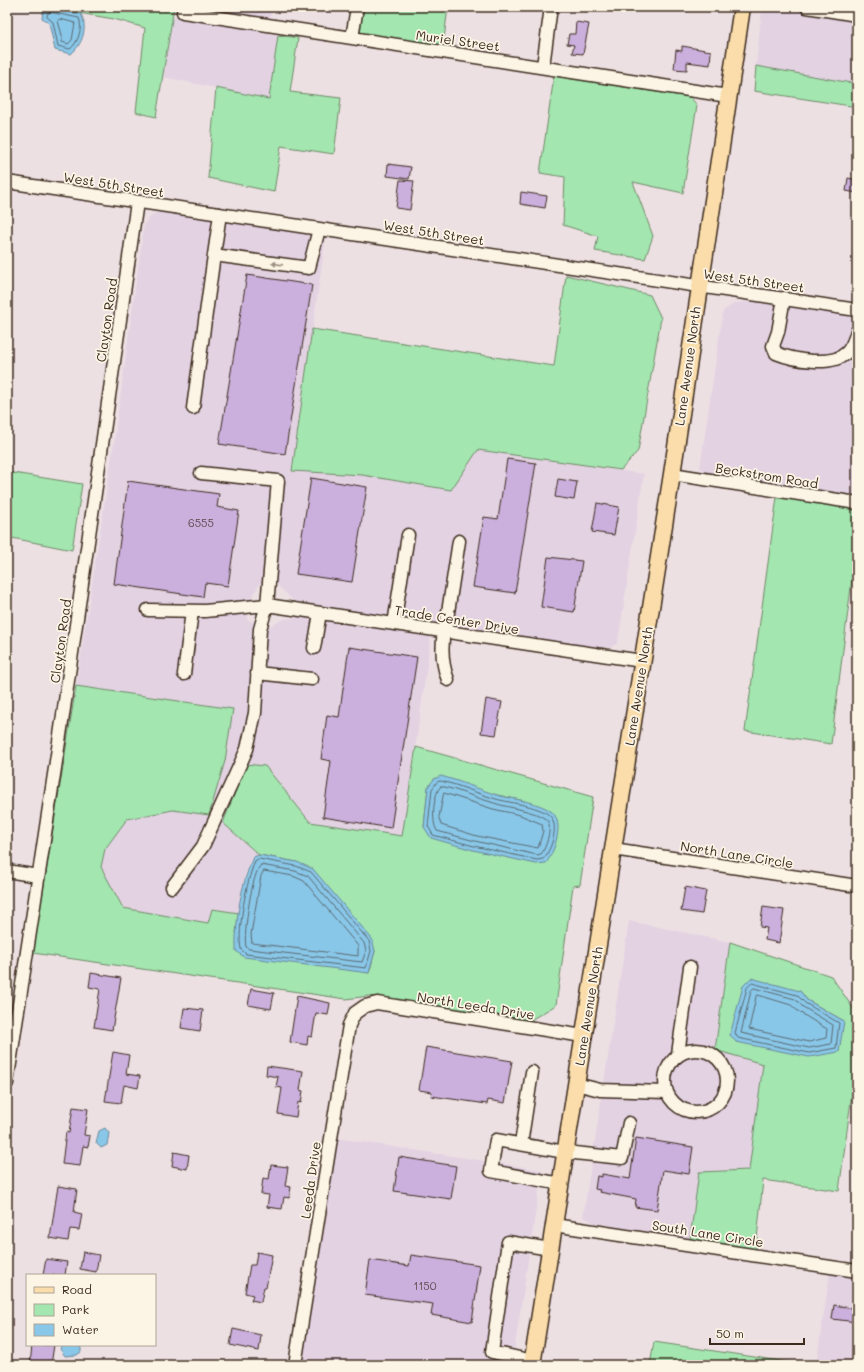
<svg xmlns="http://www.w3.org/2000/svg" width="864" height="1372" viewBox="0 0 864 1372" font-family="Mali,sans-serif">
<rect width="100%" height="100%" fill="#ede0e3"/>
<filter id="ink" filterUnits="userSpaceOnUse"><feTurbulence type="fractalNoise" baseFrequency=".025" numOctaves="2"/><feDisplacementMap in="SourceGraphic" scale="8" xChannelSelector="R" yChannelSelector="G"/><feConvolveMatrix kernelMatrix="1 2 1 2 8 2 1 2 1" color-interpolation-filters="sRGB"/></filter>
<g filter="url(#ink)">
<path fill="#e3d2e2" d="M197,7H272L270,18Z
M762,7H857V84L756,66Z
M173,16L278,35L269,99L163,77Z
M166,211L326,236L292,471L362,475L477,450L644,474L618,642L612,647H587L296,603L273,581L260,583L251,599L247,620L270,626L284,619L300,617L431,637L403,836L310,822L265,766L223,823L259,855L253,857L246,872L239,913L212,909L208,923L123,908L101,867L105,849L127,819L173,810L209,815L233,709L76,686L114,442L144,224L153,214Z
M760,301L857,316V497L712,475L700,468L723,311L735,303Z
M629,921L730,942L715,1049L763,1063L749,1170L699,1172L690,1239L595,1223L583,1217Z
M336,1138L542,1170L512,1365H301Z
M830,1273L857,1278V1365H816Z"/>
<path fill="#a3e6b0" stroke="#6f8867" fill-rule="evenodd" d="M43,7H174L156,117L136,112L145,28L114,19Z
M361,7H448L443,47L364,36C355,28 359,18 361,7Z
M278,35L298,38L290,92L341,98L334,154L281,146L274,192L208,178L216,88L269,99Z
M756,66L857,84V107L754,91Z
M554,76L690,97L697,105L683,193L633,182L653,236L645,259L595,251L598,236L563,225L565,177L540,173Z
M566,275L650,295L661,318L638,451L621,470L478,450L451,490L362,475L292,471L312,329L554,366Z
M7,472L82,484L72,550L7,537Z
M777,497L857,509V540L831,744L745,731Z
M76,686L233,709L225,761L209,815L173,810L127,819L105,849L101,867L123,908L208,923L212,909L239,913L236,933L369,973L375,951L297,862L259,855L223,823L246,764L265,766L310,822L402,836L416,747L593,797L580,885L573,886L556,1005L529,1021L369,996L346,999L33,953ZM428,787L497,795L525,801L424,827Z
M730,942L831,976L857,1014V1085H853L839,1191L763,1180L756,1249L690,1239L699,1172L749,1170L763,1064L715,1050ZM800,991L807,1000L844,1021L736,1042Z
M654,1342L808,1365H650Z"/>
<path fill="#89c7e9" stroke="#6a8898" d="M48,8L81,14C88,27 83,44 71,54L55,50L49,23L42,18L43,11Z
M441,776C460,781 478,789 497,795C511,799 540,802 552,812C565,823 554,853 546,863L536,864L473,850L431,838L424,827L428,787L434,779Z
M259,855L297,862L313,869L372,939L375,951L369,973L244,957L236,951C235,920 241,885 253,857Z
M751,978L800,991L807,1000L844,1021L839,1052L809,1057L736,1042L730,1035L743,986Z
M105,1128L109,1133L107,1145L101,1148L96,1143L99,1131Z
M62,1345H76L81,1348V1352L77,1355L65,1356L60,1349Z"/>
<g fill="none" stroke-linecap="round" stroke-linejoin="round">
<path stroke="#5a696f" stroke-width="1" d="M49,12L79,18C83,28 78,43 70,49L58,46L53,22L47,17Z
M60,19L75,23L72,40L68,44L62,42V35L58,21Z
M441,781C460,785 478,794 496,799C510,803 542,806 551,817C559,827 551,851 543,859L537,860L474,846L433,835L428,826L432,789L437,782Z
M441,786C459,790 476,798 494,803C508,808 535,810 547,820C553,825 546,849 541,854L537,855L475,841L437,831C431,822 433,793 441,786Z
M444,793L493,809L520,815L542,824L543,831L538,848L477,836L441,825L439,818Z
M259,859L296,866L311,872L369,941L371,951L366,968L246,954L241,949C237,930 247,879 255,861Z
M261,865L295,871L308,876L364,943L366,951L362,962L249,949L246,947C243,935 252,871 261,865Z
M264,871L293,876L304,881L358,946V956L252,943L251,934L261,876Z
M752,983L797,995L805,1003L839,1023L836,1048L809,1053L738,1038L735,1033L747,988Z
M754,988L795,999L803,1007L833,1025L831,1044L809,1048L741,1033L751,991Z
M758,995L791,1005L799,1012L827,1029L826,1038L809,1042L749,1029L756,997Z"/>
</g>
<path fill="#cbb0de" stroke="#3b2a1e" d="M576,22L589,24L583,54L572,53L574,45L567,44L569,34H575Z
M682,46L711,51L710,65L687,62V70L674,69L676,50L682,51Z
M388,164L411,167L409,179L387,176Z
M848,178L857,180V193L846,191Z
M400,180L414,181L410,210L396,208Z
M521,192L547,196L545,208L520,204Z
M247,275L312,285L285,454L219,444Z
M507,459L536,463L515,593L473,587L484,517L498,519Z
M311,478L367,487L352,582L296,574Z
M558,479L577,482L574,500L555,497Z
M128,481L219,494L217,507L239,511L228,586L205,583L203,597L114,584Z
M597,503L619,507L614,535L592,532Z
M548,557L582,561L574,612L541,607Z
M349,647L417,657L391,828L323,817L331,761L321,759L327,715L339,717Z
M486,699L502,702L496,735L481,733Z
M685,887L706,891L702,914L681,911Z
M763,907L784,910L779,943L765,940L767,928L760,927Z
M91,973L121,978L112,1030L94,1027L100,989L89,987Z
M251,989L274,993L271,1009L248,1005Z
M297,996L330,1003L328,1015L316,1013L312,1037L308,1036L307,1045L290,1042Z
M184,1008L203,1010L200,1031L181,1028Z
M426,1047L512,1061L505,1103L488,1100L487,1104L431,1096L432,1092L419,1090Z
M113,1052L129,1055L126,1074L140,1076L138,1088L124,1085L121,1103L105,1101Z
M267,1066L303,1071L300,1090L303,1091L301,1103L298,1102L296,1117L278,1114L282,1088L276,1087L278,1077L266,1075Z
M73,1107L88,1109L84,1135L90,1136L88,1147L83,1146L80,1166L62,1164L66,1132L69,1133Z
M636,1138L693,1147L689,1174L663,1170L657,1210L635,1207L636,1199L599,1192L600,1190L595,1189L597,1176L602,1177V1174L630,1179Z
M174,1152L189,1155L187,1169L172,1166Z
M399,1157L456,1166L451,1199L394,1191Z
M271,1165L288,1167L285,1186L291,1187L289,1198L284,1197L282,1209L267,1207L269,1195L261,1194L263,1178L269,1179Z
M58,1186L77,1189L74,1212L82,1214L79,1230L70,1229L68,1241L50,1238Z
M83,1252L99,1255L96,1272L80,1269Z
M257,1252L272,1255L266,1288L264,1287L261,1302L251,1300L253,1295L245,1293L250,1265H255Z
M411,1255L480,1265L472,1322L431,1315L433,1304L365,1295L370,1260L409,1266Z
M46,1259L67,1262L65,1275H43Z
M834,1305L857,1309V1322L832,1319Z
M233,1329L261,1335L259,1351L230,1345Z
M32,1345H54L51,1365H30Z"/>
<g fill="none" stroke-linecap="round" stroke-linejoin="round">
<defs>
<path id="minor" d="M807,7L857,15
M183,12L728,96
M352,38L357,7
M543,66L551,7
M7,182L857,310
M220,214L214,255L309,268L319,229
M784,298L778,332L773,346L776,353C793,360 832,367 846,353C852,348 855,338 857,331
M193,408L214,255
M672,474L857,503
M148,610L205,611L267,605L642,661
M394,624L408,535
M444,632C441,649 442,664 448,680
M445,632L459,541
M314,648L320,613
M257,673L312,679
M184,674L192,611
M613,849L857,886
M7,871L38,876
M172,887L203,846L247,749L255,713L260,629L267,605L278,481L201,473
M665 1081a31 31 0 1 1 62 0a31 31 0 1 1-62 0Z
M678,1054L690,967
M7,1083L62,722L137,202
M576,1084L600,1090L666,1092
M521,1144L532,1072
M561,1184L491,1171L496,1140L565,1152L622,1158L629,1123
M554,1225L857,1271
M533,1361L492,1352L508,1242L550,1249
M295,1365L349,1025L355,1013L365,1006L377,1003L583,1036"/>
<path id="major" d="M532,1365L672,474L742,7"/>
</defs>
<use href="#minor" stroke="#3b2a1e" stroke-width="15"/>
<use href="#major" stroke="#3b2a1e" stroke-width="19"/>
<use href="#minor" stroke="#fcf5e5" stroke-width="12"/>
<use href="#major" stroke="#faddab" stroke-width="16"/>
</g>
<defs><path id="oneway-solid" d="M-6-.8H1V-3.2L6.5 0L1 3.2V.8H-6Z"/></defs>
<use fill="#9c9082" href="#oneway-solid" transform="translate(277 264) rotate(-172)"/>
</g>
<g text-anchor="middle" dominant-baseline="central" stroke-width="3.5" stroke-linejoin="round" paint-order="stroke">
<g font-size="11" fill="#5f4c4e">
<text x="201" y="522">6555</text>
<text x="425" y="1285">1150</text>
</g>
<g font-size="13" fill="#3b2a1e" stroke="#fcf5e5">
<text transform="translate(458 40) rotate(8)">Muriel Street</text>
<text transform="translate(114 184) rotate(9)">West 5th Street</text>
<text transform="translate(434 232) rotate(9)">West 5th Street</text>
<text transform="translate(754 280) rotate(8)">West 5th Street</text>
<text transform="translate(106 320) rotate(-82)">Clayton Road</text>
<text transform="translate(687 366) rotate(-82)">Lane Avenue North</text>
<text transform="translate(767 475) rotate(9)">Beckstrom Road</text>
<text transform="translate(457 619) rotate(9)">Trade Center Drive</text>
<text transform="translate(60 641) rotate(-82)">Clayton Road</text>
<text transform="translate(638 686) rotate(-81)">Lane Avenue North</text>
<text transform="translate(737 854) rotate(9)">North Lane Circle</text>
<text transform="translate(476 1005) rotate(9)">North Leeda Drive</text>
<text transform="translate(588 1006) rotate(-81)">Lane Avenue North</text>
<text transform="translate(310 1180) rotate(-82)">Leeda Drive</text>
<text transform="translate(708 1233) rotate(9)">South Lane Circle</text>
</g>
</g>
<rect width="864" height="1372" fill="none" stroke="#fcf5e5" stroke-width="24"/>
<rect x="12" y="12" width="840" height="1348" fill="none" stroke="#3b2a1e" stroke-width="1.5" filter="url(#ink)"/>
<rect x="26" y="1274" width="130" height="72" fill="#fcf5e5" stroke="#afa495"/>
<rect x="34" y="1287" width="20" height="6" fill="#faddab" stroke="#afa495"/>
<text x="62" y="1294" font-size="12" fill="#3b2a1e">Road</text>
<rect x="34" y="1304" width="20" height="12" fill="#a3e6b0" stroke="#afa495"/>
<text x="62" y="1314" font-size="12" fill="#3b2a1e">Park</text>
<rect x="34" y="1324" width="20" height="12" fill="#89c7e9" stroke="#afa495"/>
<text x="62" y="1334" font-size="12" fill="#3b2a1e">Water</text>
<path d="M710 1338v6h94v-6" fill="none" stroke="#3b2a1e" stroke-width="2"/>
<text x="716" y="1338" font-size="12" fill="#3b2a1e" stroke="#fcf5e5" stroke-width="3" paint-order="stroke">50 m</text>
</svg>
